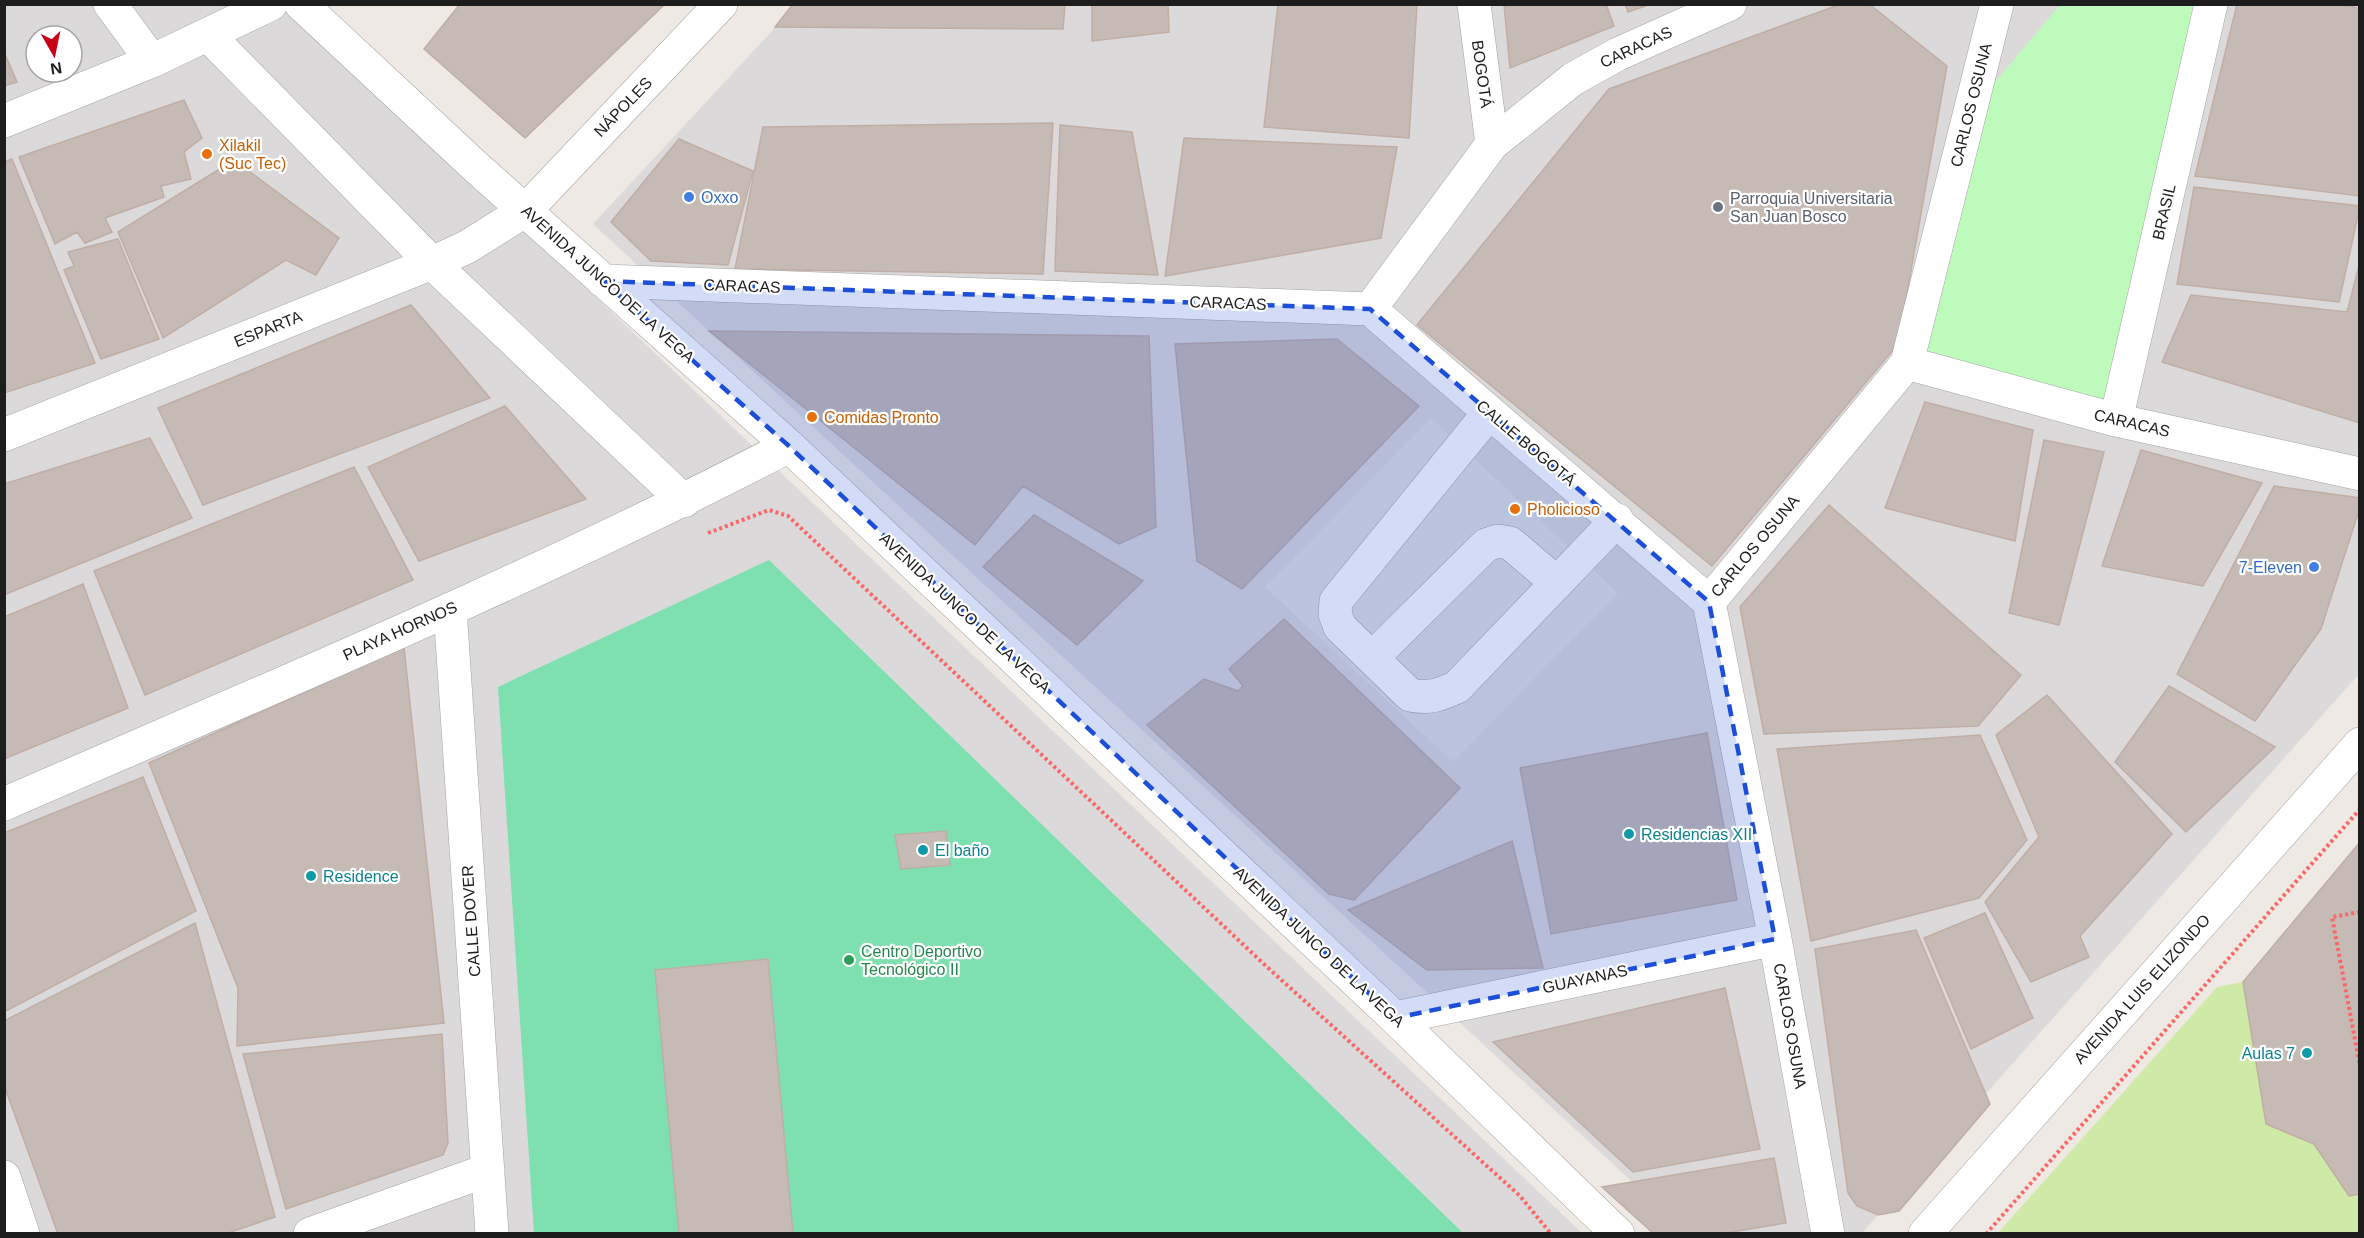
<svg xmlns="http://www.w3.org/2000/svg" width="2364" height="1238" viewBox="0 0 2364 1238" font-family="Helvetica,sans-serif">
<rect width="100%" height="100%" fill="#eee9e2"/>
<path fill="#dbd9da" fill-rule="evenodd" d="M5,4L288,5L1582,1233L5,1234ZM36,36H72V72H36Z
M796,5H2359V674L1862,1233H1688L593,224Z"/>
<path fill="#cfeaa6" d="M2243,982L2266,1124L2314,1144L2349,1196L2359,1195V1233L1997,1234L2217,987Z"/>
<path fill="#bffabd" d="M2060,5H2211L2116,420L1907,363L1968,114Z"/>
<path fill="#7edfaf" d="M769,560L1463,1233H534L498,687Z"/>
<path fill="#e1e1e1" d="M1431,418L1618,593L1453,762L1265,587Z"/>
<path fill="#c6bab5" stroke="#c0ada4" stroke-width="1.5" d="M460,4H665L525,138L424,49Z
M793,4H1065L1063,29L775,27Z
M1092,4H1168L1169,32L1092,41Z
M1278,4H1417L1409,138L1264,127Z
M1504,4H1606L1614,26L1510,68Z
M1625,4H1651L1628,12Z
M1841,4H1869L1947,66L1898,344L1712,566L1417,325L1609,89Z
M2237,4H2345L2360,9V196L2195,176Z
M4,52L17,82L4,86Z
M184,100L202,138L184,152L191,179L161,186L164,197L105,218L112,232L85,243L77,232L55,244L19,157Z
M1053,123L1043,274L735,269L763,127Z
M1060,125L1132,132L1158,275L1055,271Z
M1184,138L1397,147L1381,238L1165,276Z
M679,139L753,171L728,265L651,261L611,222Z
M12,159L95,363L4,393V162Z
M234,160L339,238L316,275L286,260L163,338L118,232Z
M2194,187L2360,206L2339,302L2177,284Z
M118,239L159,339L101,359L64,270L74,266L68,252Z
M2360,262V423L2162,362L2191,295L2347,312Z
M411,305L490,398L203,505L158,408Z
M709,331L1149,336L1156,527L1119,544L1023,486L975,545Z
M1337,339L1419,406L1242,589L1197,561L1175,344Z
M1925,402L2033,430L2015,541L1885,508Z
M505,406L586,499L419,561L368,467Z
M150,438L192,518L4,595V484Z
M2044,440L2104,452L2059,625L2009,613Z
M2141,450L2262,483L2203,586L2102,566Z
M354,467L413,580L145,695L94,571Z
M2274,486L2360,498V507L2321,629L2255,721L2177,674Z
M1829,505L2021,675L1978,726L1764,734L1740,607Z
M1034,515L1143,581L1077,645L983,567Z
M83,584L128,708L4,759V617Z
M1284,619L1460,788L1354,900L1329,894L1147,725L1204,679L1238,691L1243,686L1229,669Z
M404,647L444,1023L237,1046L238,988L149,763Z
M2169,686L2275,747L2186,832L2115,762Z
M2047,695L2172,834L2080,936L2089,957L2031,982L1985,902L2039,837L1996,735Z
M1707,733L1737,900L1551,934L1520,768Z
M1980,735L2027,840L1979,898L1811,941L1777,749Z
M143,777L196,911L4,1012V833Z
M946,831L950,865L901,869L895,835Z
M1512,841L1543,968L1427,970L1348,910Z
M2360,842V1194L2349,1196L2314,1144L2266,1124L2243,982Z
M1985,913L2033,1018L1971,1049L1924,938Z
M195,923L275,1217L225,1234H58L4,1085V1021Z
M1916,930L1990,1104L1899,1211L1878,1215L1857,1206L1848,1193L1815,949Z
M768,959L793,1234H679L655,970Z
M1725,988L1760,1149L1633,1172L1493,1042Z
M442,1034L448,1143L443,1155L286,1209L243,1054Z
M1774,1158L1786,1223L1720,1234H1654L1602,1187Z"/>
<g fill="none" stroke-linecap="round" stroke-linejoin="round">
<defs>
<path id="minor" d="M110,4L152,61
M301,4L476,167L789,446L1395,1018L1618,1234
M1474,4L1492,144
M209,36L432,263L684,501
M4,121L152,61L271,4
M603,281L1370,309
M1370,309L1492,144L1573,79L1618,54L1730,4
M1370,309L1709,602
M1907,363L2116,420L2360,474
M1489,413L1336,601L1335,614L1340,627L1410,695C1430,699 1439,695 1457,687L1617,520
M2116,420L2211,4
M4,435L432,263L467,247L526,210L721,4
M1709,602L1907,363L1997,4
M1709,602L1775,939L1828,1234
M450,609L492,1234
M1372,658L1486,545L1498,541L1510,543L1557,583
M4,804C268,689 534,579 789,446
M1395,1018L1775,939
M4,1177L23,1234
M310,1234L488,1170
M1925,1234L2360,744"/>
</defs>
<use href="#minor" stroke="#a4a4a4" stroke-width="34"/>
<path stroke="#fc6666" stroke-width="4" stroke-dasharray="3 3" stroke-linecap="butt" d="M708,533L769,510L788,516L1266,966L1520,1196L1551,1234
M2360,912L2332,917L2360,1066
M1986,1234L2360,809"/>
<use href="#minor" stroke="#fff" stroke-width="33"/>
</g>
<path fill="#1d4ed8" fill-opacity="0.2" stroke="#1d4ed8" stroke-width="4.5" stroke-dasharray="12 8" stroke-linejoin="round" d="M603,281L1370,309L1709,602L1775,939L1395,1018L789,446Z"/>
<g fill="#e8710a" stroke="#fff" stroke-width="2">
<circle cx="207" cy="154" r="6"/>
<circle cx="812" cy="417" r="6"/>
<circle cx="1515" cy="509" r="6"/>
</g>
<g fill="#3f7fe0" stroke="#fff" stroke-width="2">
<circle cx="689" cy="197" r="6"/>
<circle cx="2314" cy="567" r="6"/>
</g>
<circle fill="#6b7280" stroke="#fff" stroke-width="2" cx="1718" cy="207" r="6"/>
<g fill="#0f9aa8" stroke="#fff" stroke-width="2">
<circle cx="1629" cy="834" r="6"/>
<circle cx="923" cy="850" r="6"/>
<circle cx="311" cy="876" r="6"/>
<circle cx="2307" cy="1053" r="6"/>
</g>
<circle fill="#2e9e5b" stroke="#fff" stroke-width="2" cx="849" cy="960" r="6"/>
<g text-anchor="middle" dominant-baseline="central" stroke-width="4.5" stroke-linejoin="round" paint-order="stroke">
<g font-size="16" fill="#1d1d1d" stroke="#fff">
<text transform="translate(1636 47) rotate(-25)">CARACAS</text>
<text transform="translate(1482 74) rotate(82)">BOGOTÁ</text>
<text transform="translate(1971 105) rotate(-76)">CARLOS OSUNA</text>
<text transform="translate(623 107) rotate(-46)">NÁPOLES</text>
<text transform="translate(2164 212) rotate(-77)">BRASIL</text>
<text transform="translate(608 284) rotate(42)">AVENIDA JUNCO DE LA VEGA</text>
<text transform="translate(742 286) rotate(2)">CARACAS</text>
<text transform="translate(1228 303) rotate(2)">CARACAS</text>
<text transform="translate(268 329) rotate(-22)">ESPARTA</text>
<text transform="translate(2132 423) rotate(13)">CARACAS</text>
<text transform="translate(1526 443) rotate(40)">CALLE BOGOTÁ</text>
<text transform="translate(1755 546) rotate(-50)">CARLOS OSUNA</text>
<text transform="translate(965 613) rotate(43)">AVENIDA JUNCO DE LA VEGA</text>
<text transform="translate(400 631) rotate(-24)">PLAYA HORNOS</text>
<text transform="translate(471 921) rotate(-94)">CALLE DOVER</text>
<text transform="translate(1319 947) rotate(43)">AVENIDA JUNCO DE LA VEGA</text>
<text transform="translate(1585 979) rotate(-12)">GUAYANAS</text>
<text transform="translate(2142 989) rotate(-48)">AVENIDA LUIS ELIZONDO</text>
<text transform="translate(1790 1026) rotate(80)">CARLOS OSUNA</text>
</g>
<g font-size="16" fill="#c56008" stroke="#fff" text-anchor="start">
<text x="219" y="145">Xilakil<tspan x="219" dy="18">(Suc Tec)</tspan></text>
<text x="824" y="417">Comidas Pronto</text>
<text x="1527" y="509">Pholicioso</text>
</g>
<g font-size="16" fill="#366cbe" stroke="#fff" text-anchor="start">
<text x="701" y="197">Oxxo</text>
<text x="2302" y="567" text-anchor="end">7-Eleven</text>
</g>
<g font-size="16" fill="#5b616d" stroke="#fff" text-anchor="start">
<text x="1730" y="198">Parroquia Universitaria<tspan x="1730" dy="18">San Juan Bosco</tspan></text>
</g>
<g font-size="16" fill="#0d838f" stroke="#fff" text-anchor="start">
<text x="1641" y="834">Residencias XII</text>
<text x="935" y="850">El baño</text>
<text x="323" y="876">Residence</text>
<text x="2295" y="1053" text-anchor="end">Aulas 7</text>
</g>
<g font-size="16" fill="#27864d" stroke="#fff" text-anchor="start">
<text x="861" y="951">Centro Deportivo<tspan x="861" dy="18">Tecnológico II</tspan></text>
</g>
</g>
<rect width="2364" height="1238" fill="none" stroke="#1d1d1d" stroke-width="12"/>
<g transform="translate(54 54) rotate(171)"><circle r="28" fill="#ffffff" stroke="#a5a5a5" stroke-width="1.5"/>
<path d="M0-4.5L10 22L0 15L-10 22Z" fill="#c90015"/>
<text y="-9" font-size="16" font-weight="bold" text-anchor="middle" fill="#1d1d1d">N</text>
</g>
</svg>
